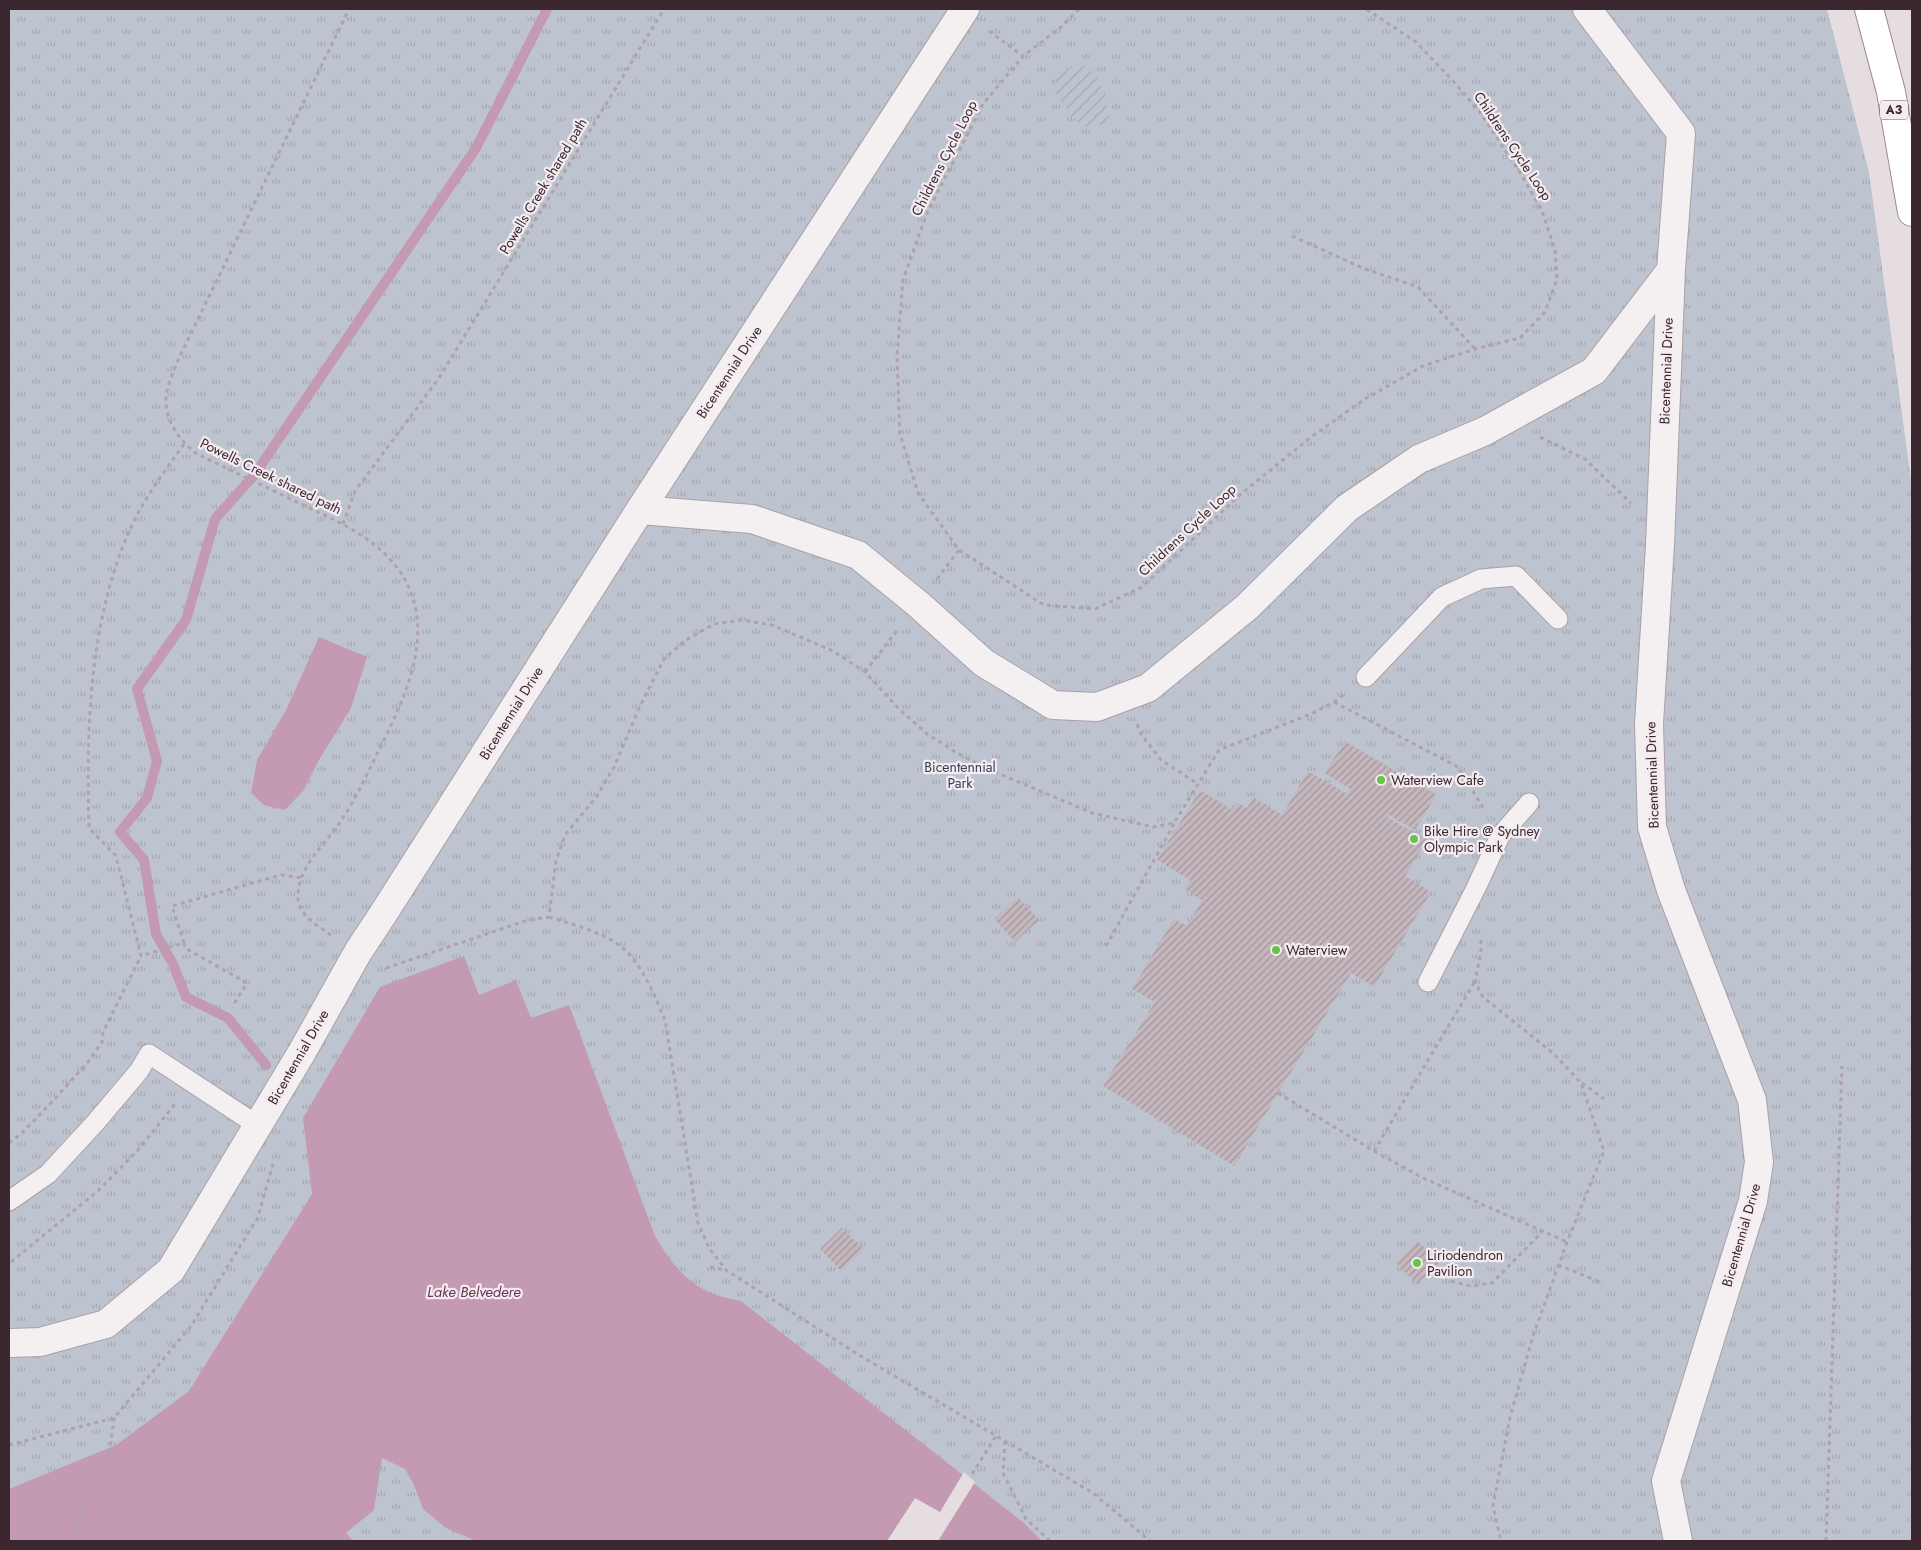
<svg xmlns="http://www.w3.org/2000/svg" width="1921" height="1550" viewBox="0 0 1921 1550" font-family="Jost,sans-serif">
<defs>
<pattern id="park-tufts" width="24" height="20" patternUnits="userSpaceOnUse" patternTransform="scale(1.25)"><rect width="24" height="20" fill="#bec4cf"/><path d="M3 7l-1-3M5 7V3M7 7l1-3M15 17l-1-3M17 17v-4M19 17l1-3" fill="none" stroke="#a4a8b2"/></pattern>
<pattern id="garden-furrows" width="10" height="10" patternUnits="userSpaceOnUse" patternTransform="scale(1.25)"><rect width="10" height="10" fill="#bec4cf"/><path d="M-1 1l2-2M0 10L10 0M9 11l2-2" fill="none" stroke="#a4a8b2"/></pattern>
<pattern id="building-hatch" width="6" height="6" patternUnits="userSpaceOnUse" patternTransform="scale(1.25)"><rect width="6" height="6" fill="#c5b7be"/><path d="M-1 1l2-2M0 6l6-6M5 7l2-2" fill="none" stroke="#a1959b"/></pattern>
</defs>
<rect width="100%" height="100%" fill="#e6dde1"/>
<path fill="url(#park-tufts)" d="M9,9H1827L1869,172L1912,487V1541H9Z"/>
<path fill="url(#garden-furrows)" d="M1082,65L1096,74L1105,95L1109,118L1104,124L1086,127L1075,120L1055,93L1056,80L1067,69Z"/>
<path fill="#c49ab2" d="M319,637L367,657L351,708L319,760L303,791L285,810L264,805L251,793L257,760L286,710Z
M464,956L479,995L516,980L531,1018L569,1005L655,1236C669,1260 684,1281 711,1293C720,1297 732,1299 741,1301L1024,1523L1042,1541H476L446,1528L423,1509L414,1485L405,1469L382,1458L374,1510L346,1533L353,1541H9V1489L116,1445L189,1391L312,1194L303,1118L380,987Z"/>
<path fill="#e6dde1" d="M964,1472L975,1482L938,1541H887L915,1498L940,1512Z"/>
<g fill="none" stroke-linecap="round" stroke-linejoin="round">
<path stroke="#c49ab2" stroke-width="10" d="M266,1065L228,1018L186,997L173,964L156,934L144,860L120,832L147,798L157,761L137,689L186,620L215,519L255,474L476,148L547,9"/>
</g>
<path fill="url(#building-hatch)" d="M1345,741L1436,795L1415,830L1389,815L1387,817L1427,840L1405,876L1431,892L1374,987L1351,973L1234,1166L1103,1086L1155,1002L1132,989L1174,919L1187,926L1202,900L1184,889L1190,880L1157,860L1200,790L1233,810L1238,803L1247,808L1253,797L1282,815L1308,771L1347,794L1350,789L1325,773Z
M1018,897L1039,920L1015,942L994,919Z
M842,1228L864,1249L841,1271L820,1249Z
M1418,1241L1439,1263L1417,1284L1396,1263Z"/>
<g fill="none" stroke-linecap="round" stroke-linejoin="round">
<defs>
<path id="lane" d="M1366,677L1442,597L1481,579L1516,576L1558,619
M1428,982L1476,888L1500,836L1529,803
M9,1201L48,1174L95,1123L139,1071L149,1054L257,1125"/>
<path id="street" d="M1587,9L1681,133L1671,270L1660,545L1649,724L1652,827L1671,890L1752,1100L1759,1162L1753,1201L1666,1481L1678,1541
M640,510L752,519L858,555L918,604L984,663L1053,705L1097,707L1148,688L1247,607L1347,508L1419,459L1485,431L1594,371L1671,270
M9,1343L40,1342L106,1324L171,1270L302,1052L358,952L385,911L640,510L965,9"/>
<path id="highway" d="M1869,9L1891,92L1912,212"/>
</defs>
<use href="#lane" stroke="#ac9fa5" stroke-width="21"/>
<use href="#street" stroke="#ac9fa5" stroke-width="30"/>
<use href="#highway" stroke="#9b8590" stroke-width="30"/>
<path stroke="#aea3a8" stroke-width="3" stroke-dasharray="4 4" stroke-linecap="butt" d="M1079,9L1060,28L1023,56L983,104L927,213L903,280L897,357L900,434L918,493L959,550L1044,605L1095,609L1142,587L1241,494L1311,437L1365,399L1423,366L1475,349L1520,338L1545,312L1557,279L1555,250L1542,211L1521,174L1479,111L1453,81L1416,42L1366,9
M989,31L1023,56
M1292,236L1365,269L1418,287L1475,349
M1540,437L1585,459L1631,503
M184,444C165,471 145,497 131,527C89,620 86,728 89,828L116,856L141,956L184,943L185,948L247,983L232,1007
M343,524L355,491L439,378L664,9
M937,579L959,550
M865,672L899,628
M1334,702L1458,767L1485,811
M1137,724L1141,734L1161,760L1198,784
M549,917C571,924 595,930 615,942C640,958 654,994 665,1020L698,1223L709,1248L726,1270L859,1355L1093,1493L1150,1541
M331,935C318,926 298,915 298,897C298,866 324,846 340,822C355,801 366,776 378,752C409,690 445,616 387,556C363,532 333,519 303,505C268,488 232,471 197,454C177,439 160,414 168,387C170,378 175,368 179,358L349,9
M1481,940V952L1475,982L1483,997L1553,1053L1581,1083L1604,1151L1567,1242L1533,1336L1510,1417L1493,1506L1501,1541
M184,943L172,906L281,875L302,878
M1106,946L1174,824
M386,968L528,920L549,917L556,861L565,835L597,796L614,767L640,706L664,659L686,640L714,624L742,620L772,625L833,651L865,672L900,710L927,734L957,753L988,769L1092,813L1153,827L1174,823L1219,750L1311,714L1334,702L1346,693
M1582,1083L1604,1099
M1278,1093L1374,1151L1423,1178L1567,1242
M9,1143L22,1133L51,1103L88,1062L102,1042L103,1032L141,956
M1374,1151L1474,983
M11,1262L99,1190L138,1150L175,1104
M1558,1265L1603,1283
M710,1267L726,1270
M1451,1281L1471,1286L1492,1283L1542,1232
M1005,1441L1003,1473L1026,1519L1050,1541
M9,1445L114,1418L191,1326L258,1217L273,1164
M972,1474L996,1436
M71,1541L109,1457L114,1418
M1826,1541L1842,1066"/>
<use href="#lane" stroke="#f4eff1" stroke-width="19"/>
<use href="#street" stroke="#f4eff1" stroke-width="28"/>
<use href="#highway" stroke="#fff" stroke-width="28"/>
</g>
<g fill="#65c449" stroke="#f4ecf0" stroke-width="2">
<circle cx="1381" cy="780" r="5"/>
<circle cx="1414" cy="839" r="5"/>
<circle cx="1276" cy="950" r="5"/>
<circle cx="1417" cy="1263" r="5"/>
</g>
<g text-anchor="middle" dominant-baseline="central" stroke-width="4.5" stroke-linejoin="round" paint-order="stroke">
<rect fill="#f4ecf0" stroke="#72626a" stroke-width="1" x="1880" y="100.5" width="28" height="19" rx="4"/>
<g font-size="12" font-weight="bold" fill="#3b2730">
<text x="1894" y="110">A3</text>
</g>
<g font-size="14" fill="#3b2730" stroke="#f4ecf0">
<text transform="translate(1513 146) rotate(56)">Childrens Cycle Loop</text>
<text transform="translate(944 158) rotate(-63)">Childrens Cycle Loop</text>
<text transform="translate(543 186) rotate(-59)">Powells Creek shared path</text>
<text transform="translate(1666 371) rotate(-88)">Bicentennial Drive</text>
<text transform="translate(729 372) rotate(-57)">Bicentennial Drive</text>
<text transform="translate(271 476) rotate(26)">Powells Creek shared path</text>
<text transform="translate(1187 530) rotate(-43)">Childrens Cycle Loop</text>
<text transform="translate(511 713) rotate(-58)">Bicentennial Drive</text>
<text transform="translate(1652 775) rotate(-92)">Bicentennial Drive</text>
<text transform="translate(298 1057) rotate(-60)">Bicentennial Drive</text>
<text transform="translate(1741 1235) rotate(-74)">Bicentennial Drive</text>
</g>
<g font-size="14" fill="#363e56" stroke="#f4ecf0">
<text x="960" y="767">Bicentennial<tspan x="960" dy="16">Park</tspan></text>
</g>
<g font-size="14" fill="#3b2730" stroke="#f4ecf0" text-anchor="start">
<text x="1391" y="780">Waterview Cafe</text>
<text x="1424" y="831">Bike Hire @ Sydney<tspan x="1424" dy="16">Olympic Park</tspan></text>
<text x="1286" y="950">Waterview</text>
<text x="1427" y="1255">Liriodendron<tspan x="1427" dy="16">Pavilion</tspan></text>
</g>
<g font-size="15" font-style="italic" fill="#6c3552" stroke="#f4ecf0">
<text x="474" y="1292">Lake Belvedere</text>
</g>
</g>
<rect width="1921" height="1550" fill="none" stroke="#3b2730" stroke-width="20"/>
</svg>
